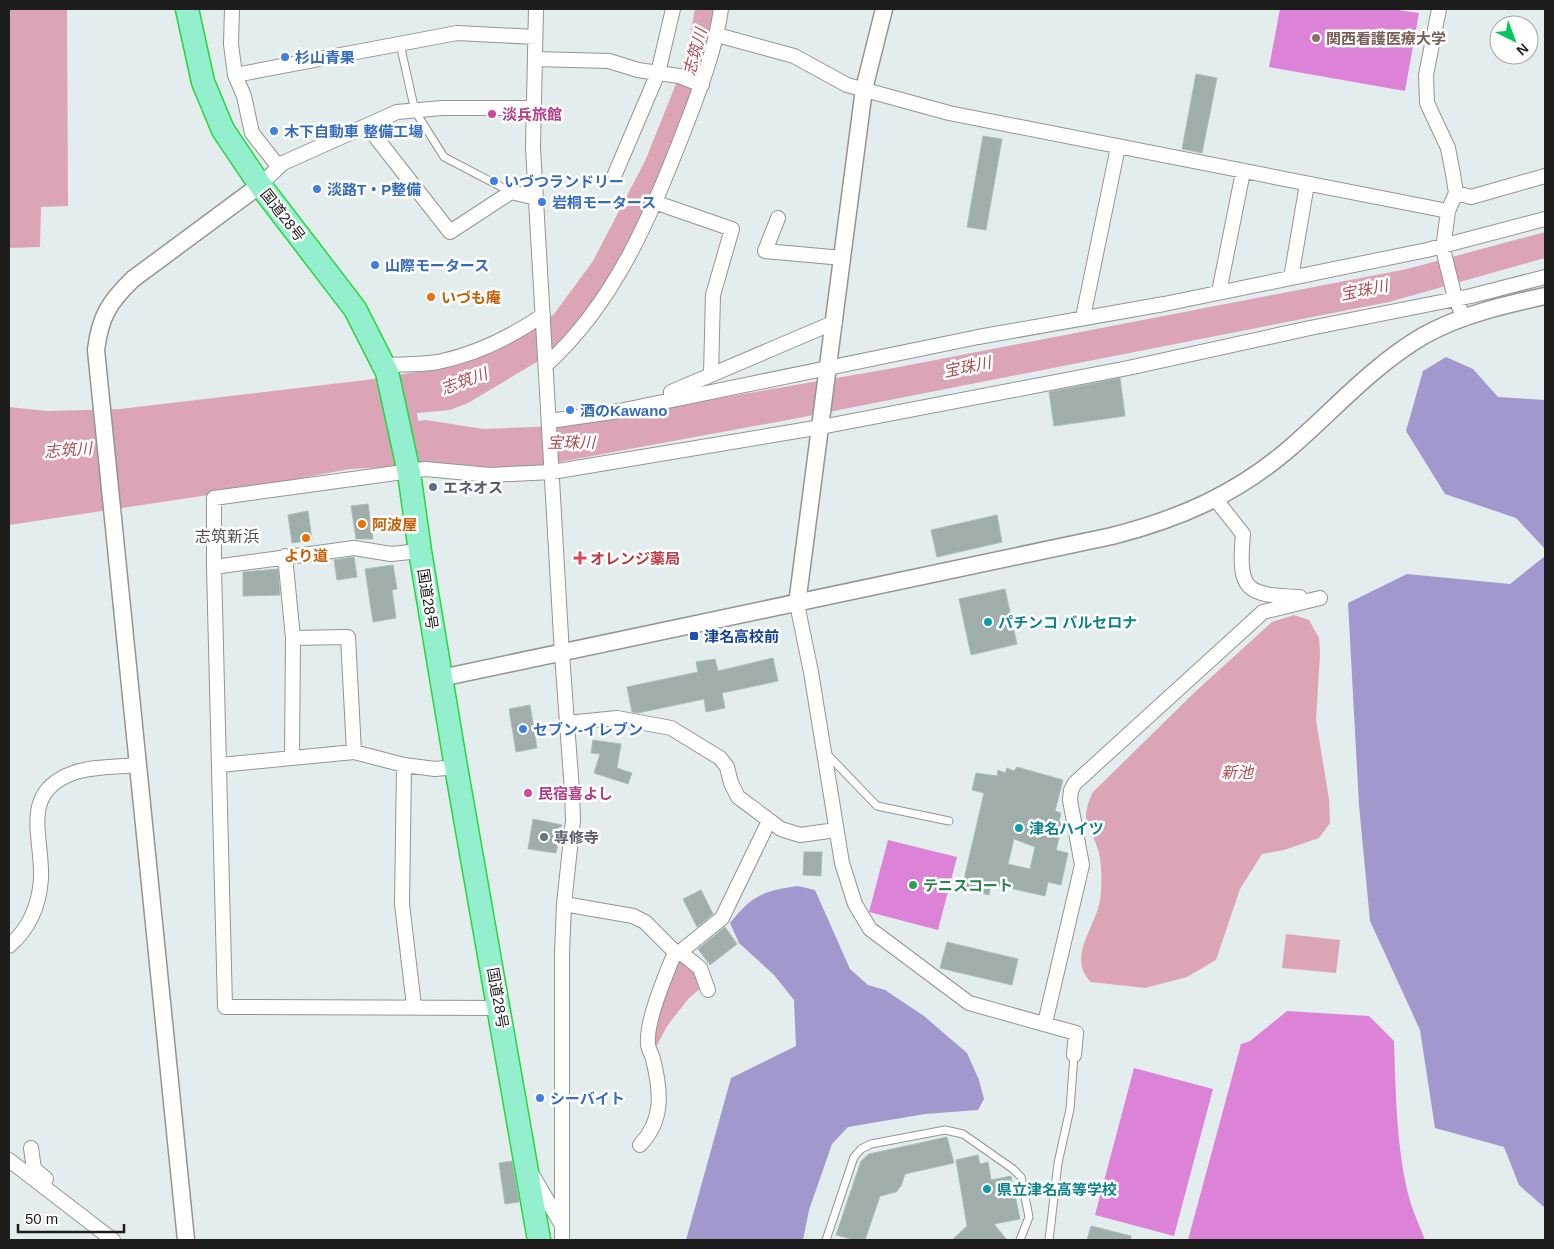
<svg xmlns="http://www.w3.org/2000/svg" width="1554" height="1249" viewBox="0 0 1554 1249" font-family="Helvetica,'Noto Sans JP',sans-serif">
<rect width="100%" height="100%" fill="#e4edee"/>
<path fill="#a199cd" d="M1446,357L1473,369L1498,397L1545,400V549L1516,518L1445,494L1406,431L1423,371Z
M1545,556V1208L1519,1185L1504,1147L1435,1128L1420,1030L1370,921L1359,805L1348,603L1407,574L1510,584Z
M798,886L815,890L850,969L868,985L885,990L924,1016L967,1053L979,1080L984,1099L978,1110L925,1114L848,1127L832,1144L809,1210L803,1240H686L731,1078L796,1046L794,1000L774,975L739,943L730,923C752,895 763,891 798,886Z"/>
<path fill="#dc83d7" d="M1280,9H1392L1419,13L1405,91L1269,67Z
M888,840L957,857L938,930L869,912Z
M1287,1011L1369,1016L1394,1041C1396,1094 1396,1149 1410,1201C1414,1214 1420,1227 1425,1240H1188L1241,1044L1250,1041Z
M1134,1068L1213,1089L1174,1236L1095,1215Z"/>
<path fill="#dba4b7" d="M9,9H67L68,206L41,207L40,247L9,248Z
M695,9H718L688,111L631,242L584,320L540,360L468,403L450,410L417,413L418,421L426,420L483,429L559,426L894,368L1407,269L1545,232V258L1389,302L798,418L543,465L497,471L426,465L350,469L215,494L9,525V407L47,411L120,409L366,380L435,369L517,338L537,327L554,314L593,261L645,161L678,79L687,52Z
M1294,615L1309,620L1319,638L1320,654L1316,720L1329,799L1330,823L1319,838L1284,850L1262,854L1240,889L1216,960L1187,977L1145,988L1091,982C1066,958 1096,927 1100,900C1102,887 1102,866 1099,853C1091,824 1078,824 1093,792L1196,691L1272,622Z
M1286,934L1340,940L1336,973L1282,968Z
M681,961L694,969L701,988L689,998L667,1026L655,1049L653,1046L658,1016L676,964Z"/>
<path fill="#9fadab" stroke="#a6c0bd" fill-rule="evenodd" d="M1196,74L1217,78L1202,153L1182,149Z
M983,136L1002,139L986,230L967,227Z
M1120,378L1125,416L1054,426L1049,392Z
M368,504L373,539H356L351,506Z
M308,511L312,540L292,543L288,515Z
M997,515L1002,542L937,557L931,530Z
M354,557L357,577L337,580L334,560Z
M393,565L397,589L392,590L396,618L373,622L365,569Z
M278,569L280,595L243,596V572Z
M1005,589L1017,644L971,655L959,599Z
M773,658L778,681L722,693L725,708L706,712L704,699L638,713L632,712L627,687L698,672L696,662L715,659L718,671Z
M530,705L537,748L516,752L509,709Z
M593,740L621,744L617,768L632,773L628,784L594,773L600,754L591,753Z
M1017,767L1063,780L1055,811L1061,813L1059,822L1063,823L1056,850L1068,853L1061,885L1048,882L1045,896L991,884L989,895L962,888L984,793L972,790L976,773L997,776L998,770L1005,773L1007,768L1014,771ZM1014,839L1035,847L1030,869L1008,864Z
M533,819L562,825L556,853L528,849Z
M804,852H822L821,876L803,875Z
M701,890L713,914L697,927L683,899Z
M725,927L737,944L710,965L698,949Z
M947,942L1018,959L1012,985L940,968Z
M947,1137L954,1163L905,1174L901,1186L896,1192L880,1196L865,1240H855L836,1235L861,1161L869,1154Z
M978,1155L980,1164L988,1162L991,1180L1011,1176L1020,1219L994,1224L1007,1240H952L967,1226L956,1160Z
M512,1161L519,1202L505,1204L499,1163Z
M1091,1226L1131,1236V1240H1087Z"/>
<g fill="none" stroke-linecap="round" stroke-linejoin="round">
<defs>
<path id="service" d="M400,44L415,111L444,157L511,192
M826,753L877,806L949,821
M826,1240L854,1157L861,1149L871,1144L945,1130L963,1134L1013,1169L1021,1177L1029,1217L1020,1240
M1049,1240L1058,1163L1070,1109L1074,1055"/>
<path id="minor" d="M232,9L231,44L235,75L244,96L252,133L278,166
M536,9L533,148L562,654L572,791L573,820L564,904L562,953V1240
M1439,9L1426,75L1427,103L1448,148L1453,174L1456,193L1448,211L1443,249L1454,294L1464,319
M717,35L794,56L847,85L949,113L1448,211
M535,59L609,61L638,70L679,76L702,85
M235,75L457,33L535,37
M367,126L450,232L511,192L536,198
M615,174L658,73L673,9
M260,185L283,163L397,112L442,108H533
M1456,193L1471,197L1545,176
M654,202L732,229L713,295L711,375
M778,218L765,251L843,258
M1291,278L1307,184
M1219,292L1243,172
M1083,317L1118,147
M384,365C402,364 421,365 438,362C477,354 511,337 543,315
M546,365C615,303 652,214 685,128C700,89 715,51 721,9
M671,396V392L835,322
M550,421L619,411L978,337L1164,304L1427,250L1545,219
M1216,500L1243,534C1238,591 1245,595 1300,597
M285,556L293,638L292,757
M214,567L354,548L391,554L420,551
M797,604L811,672L842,863L855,904L870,929L969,1003L1076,1033L1074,1055
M293,638L348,637L354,752
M567,723L617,718L671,728L720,758L727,767L731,783L738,797L781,829L800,835L836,830
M220,765L354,752L404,765L435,769L456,767
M404,765L402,904L414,1006
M564,904L633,916L645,922L675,952C666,975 646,1020 648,1044C648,1049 652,1054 653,1059C661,1091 664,1120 640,1145
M9,946C29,929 39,906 41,879C43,837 19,793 73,773C92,766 118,767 138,765
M675,952H680L722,918L769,821
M680,952L700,968L708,990
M500,1008L225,1007L214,567V498L425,469L490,475L552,472L821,427L1128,368L1310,328L1471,296L1545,277
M1045,1023L1082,865L1070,800L1071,790L1075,783L1263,612L1320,598
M31,1148L34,1169L46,1179
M9,1160L113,1240
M533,1176L560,1222"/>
<path id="tertiary" d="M797,604L864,89L884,9
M441,678L1112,536C1179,519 1237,494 1290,448C1334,410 1372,366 1423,336C1460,315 1504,305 1545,296
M186,1240L96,350C100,317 109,302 133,279L260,185"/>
<path id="trunk" d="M187,9L203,82L223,130L260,185L355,309L387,372L409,473L420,551L456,767L539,1240"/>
</defs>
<use href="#service" stroke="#949494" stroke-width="9"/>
<use href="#minor" stroke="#949494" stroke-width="16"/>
<use href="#tertiary" stroke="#949494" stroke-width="19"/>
<use href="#trunk" stroke="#27d639" stroke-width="25"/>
<use href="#service" stroke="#fff" stroke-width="7"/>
<use href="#minor" stroke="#fff" stroke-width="14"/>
<use href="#tertiary" stroke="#fff" stroke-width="16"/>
<use href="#trunk" stroke="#94efce" stroke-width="22"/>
</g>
<circle fill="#8d6e63" stroke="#fff" stroke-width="2" cx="1316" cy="38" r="5"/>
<g fill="#3f7fe0" stroke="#fff" stroke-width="2">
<circle cx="285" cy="57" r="5"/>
<circle cx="274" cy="131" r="5"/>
<circle cx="494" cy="181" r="5"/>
<circle cx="317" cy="189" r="5"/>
<circle cx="542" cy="202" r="5"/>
<circle cx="375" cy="265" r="5"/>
<circle cx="570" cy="410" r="5"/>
<circle cx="523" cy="729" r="5"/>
<circle cx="540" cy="1098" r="5"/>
</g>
<g fill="#d1479c" stroke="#fff" stroke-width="2">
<circle cx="492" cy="114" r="5"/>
<circle cx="528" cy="793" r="5"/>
</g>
<g fill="#e8710a" stroke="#fff" stroke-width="2">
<circle cx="431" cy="297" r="5"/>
<circle cx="362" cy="524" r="5"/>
<circle cx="306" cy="538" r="5"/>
</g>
<circle fill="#5c6f8a" stroke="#fff" stroke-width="2" cx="433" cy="487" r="5"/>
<path fill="#e0444e" stroke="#fff" stroke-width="2" d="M577.5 550.5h5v5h5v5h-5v5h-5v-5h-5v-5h5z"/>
<g fill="#0f9aa8" stroke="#fff" stroke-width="2">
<circle cx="988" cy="622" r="5"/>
<circle cx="1019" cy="828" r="5"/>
<circle cx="987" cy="1189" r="5"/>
</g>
<rect fill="#1a4fb4" stroke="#fff" stroke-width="2" x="689" y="631" width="10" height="10" rx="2.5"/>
<circle fill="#6b7280" stroke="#fff" stroke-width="2" cx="544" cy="837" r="5"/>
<circle fill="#2e9e5b" stroke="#fff" stroke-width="2" cx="913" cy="885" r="5"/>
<g text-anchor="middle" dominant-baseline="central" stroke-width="5" stroke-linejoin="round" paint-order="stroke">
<g font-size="15" font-weight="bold" fill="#785e54" stroke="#fff" text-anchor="start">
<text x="1326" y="38">関西看護医療大学</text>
</g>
<g font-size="15" font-weight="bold" fill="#366cbe" stroke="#fff" text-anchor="start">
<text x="295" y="57">杉山青果</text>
<text x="284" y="131">木下自動車 整備工場</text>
<text x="504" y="181">いづつランドリー</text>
<text x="327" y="189">淡路T・P整備</text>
<text x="552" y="202">岩桐モータース</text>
<text x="385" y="265">山際モータース</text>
<text x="580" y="410">酒のKawano</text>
<text x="533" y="729">セブン-イレブン</text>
<text x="550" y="1098">シーバイト</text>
</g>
<g font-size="15" font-weight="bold" fill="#b23c85" stroke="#fff" text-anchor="start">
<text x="502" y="114">淡兵旅館</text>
<text x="538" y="793">民宿喜よし</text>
</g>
<g font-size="15" fill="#1d1d1d" stroke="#fff">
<text transform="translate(283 215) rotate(52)">国道28号</text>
<text transform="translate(428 599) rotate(81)">国道28号</text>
<text transform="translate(498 998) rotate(80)">国道28号</text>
</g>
<g font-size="15" font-weight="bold" fill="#c56008" stroke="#fff" text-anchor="start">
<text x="441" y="297">いづも庵</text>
<text x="372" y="524">阿波屋</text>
<text x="306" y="555" text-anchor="middle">より道</text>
</g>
<g font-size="15" font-weight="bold" fill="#4e5e75" stroke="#fff" text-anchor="start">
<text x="443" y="487">エネオス</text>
</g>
<g font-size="15" font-weight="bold" fill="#be3a42" stroke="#fff" text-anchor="start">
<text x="590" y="558">オレンジ薬局</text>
</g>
<g font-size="15" font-weight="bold" fill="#0d838f" stroke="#fff" text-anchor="start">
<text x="998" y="622">パチンコ バルセロナ</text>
<text x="1029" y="828">津名ハイツ</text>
<text x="997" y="1189">県立津名高等学校</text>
</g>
<g font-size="15" font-weight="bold" fill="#164399" stroke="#fff" text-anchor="start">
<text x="704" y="636">津名高校前</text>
</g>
<g font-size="15" font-weight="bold" fill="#5b616d" stroke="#fff" text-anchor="start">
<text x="554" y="837">専修寺</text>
</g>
<g font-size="15" font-weight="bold" fill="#27864d" stroke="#fff" text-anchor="start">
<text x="923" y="885">テニスコート</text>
</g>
<g font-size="16" font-style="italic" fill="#ab4c51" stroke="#fff">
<text transform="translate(695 52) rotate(-75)">志筑川</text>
<text transform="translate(1364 290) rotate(-11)">宝珠川</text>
<text transform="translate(967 367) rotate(-11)">宝珠川</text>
<text transform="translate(464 381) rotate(-20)">志筑川</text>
<text x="571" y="442">宝珠川</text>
<text transform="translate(68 450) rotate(-4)">志筑川</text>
<text x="1237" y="772">新池</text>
</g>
<g font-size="16" fill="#505050" stroke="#fff">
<text x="227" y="536">志筑新浜</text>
</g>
</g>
<rect width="1554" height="1249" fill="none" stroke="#1d1d1d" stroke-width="20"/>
<g transform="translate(1514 40) rotate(138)"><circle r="24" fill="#ffffff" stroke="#a5a5a5"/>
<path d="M0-4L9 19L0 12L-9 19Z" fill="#04c75b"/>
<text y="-8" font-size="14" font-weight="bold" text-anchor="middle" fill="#1d1d1d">N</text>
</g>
<path d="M18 1224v8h106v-8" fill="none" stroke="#1d1d1d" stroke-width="2.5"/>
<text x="25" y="1224" font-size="15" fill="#1d1d1d" stroke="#ffffff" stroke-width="4" paint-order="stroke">50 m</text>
</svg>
